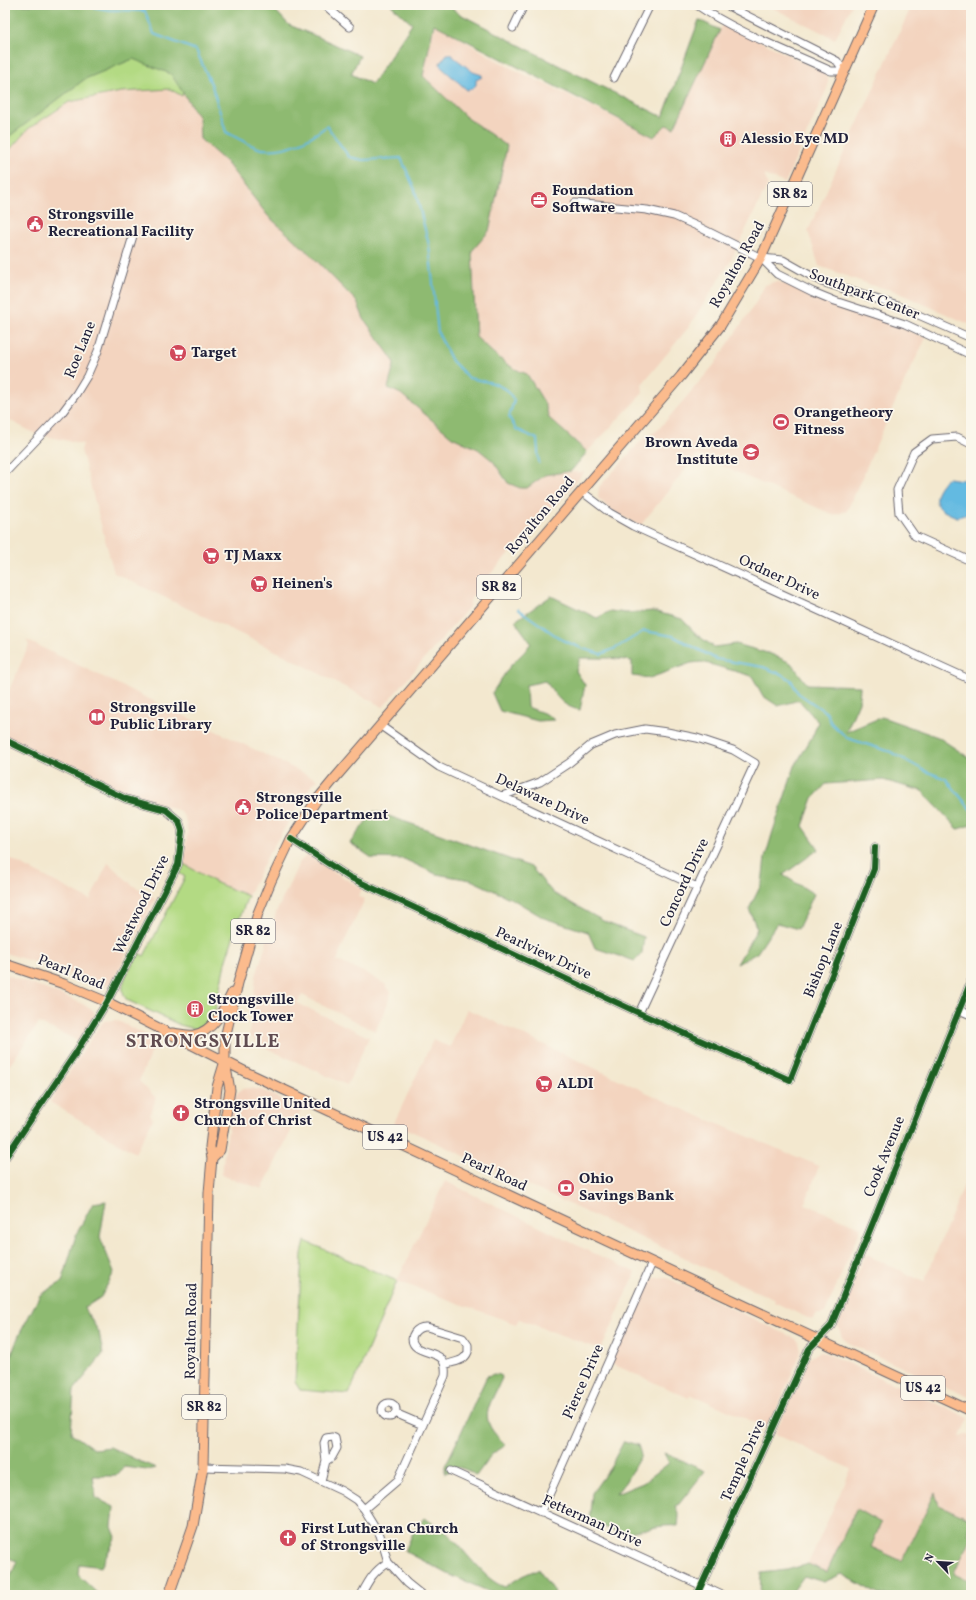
<svg xmlns="http://www.w3.org/2000/svg" width="976" height="1600" viewBox="0 0 976 1600" font-family="Vollkorn,serif">
<rect width="100%" height="100%" fill="#fbf7ec"/>
<filter id="ink" filterUnits="userSpaceOnUse"><feTurbulence type="fractalNoise" baseFrequency=".025" numOctaves="2"/><feDisplacementMap in="SourceGraphic" scale="8" xChannelSelector="R" yChannelSelector="G"/><feConvolveMatrix kernelMatrix="1 2 1 2 8 2 1 2 1" color-interpolation-filters="sRGB"/></filter>
<filter id="wash" filterUnits="userSpaceOnUse"><feTurbulence type="fractalNoise" baseFrequency=".012" numOctaves="4" result="noise"/><feDisplacementMap in="SourceGraphic" scale="16" xChannelSelector="R" yChannelSelector="G"/><feGaussianBlur stdDeviation="0.9" result="paint"/><feColorMatrix in="noise" values="0 0 0 0 0 0 0 0 0 0 0 0 0 0 0 0 0 1.4 0 .05"/><feComposite in="paint" operator="in"/></filter>
<g filter="url(#wash)">
<rect width="100%" height="100%" fill="#f3e8cf"/>
<path fill="#f3d4bf" d="M767,5H852L835,39Z
M912,5H971V325L892,290L871,285L819,266L808,231Z
M723,23L821,71L828,77V86L785,183L764,175L768,184L730,262L688,328L642,384L643,393L587,452L549,418L545,404L527,375L517,371L492,352L476,337L472,250L489,231L507,146L466,117L423,76L435,24L507,66L654,137L666,125L674,128Z
M170,89L182,96L184,91L199,118L200,139L226,162L268,216L311,255L357,302L364,319L393,360L394,365L388,388L401,394L452,437L478,449L493,461L505,481L539,480L545,475L554,473L584,472L559,502L547,511L493,571L471,598L469,607L383,707L286,656L114,573L81,450L83,444L36,434L5,418V155L28,129L69,102L121,92Z
M777,281L882,319L926,338L906,378L847,511L834,515L697,455L640,526L609,508L598,498L599,487L642,440L658,430L714,365L755,304L765,285Z
M26,640L318,780L313,783L269,853L248,896L217,883L182,863L188,832L185,818L180,811L163,805L123,796L5,736V699L29,645Z
M307,855L362,889L358,897L365,899L341,949L337,961L368,974L386,985L391,992L385,1011L375,1031L302,995L297,1003L369,1037L347,1085L264,1047L249,1036L256,976L276,913L299,863Z
M5,856L90,900L108,863L131,884L152,896L155,900L113,980L110,983L101,987H98L61,970L5,953Z
M5,974L79,1002L94,1011L95,1016L79,1041L39,1023L5,1072Z
M467,1009L689,1112L819,1166L805,1204L861,1227L825,1313L815,1315L812,1320L774,1302L775,1300L394,1123L433,1040L450,1047Z
M116,1020L156,1040L139,1081L156,1098L150,1114L153,1119L135,1153L50,1102L98,1028L104,1021Z
M250,1088L262,1090L302,1109L262,1189L221,1175L230,1118L235,1096L241,1089Z
M445,1181L601,1257L636,1272L601,1350L519,1319L516,1324L397,1281Z
M965,1183L971,1186V1398L848,1343L842,1337L838,1325L851,1286L865,1254L924,1282Z
M665,1277L796,1339L799,1342L801,1350L797,1362L768,1428L690,1394L689,1398L610,1363L649,1281L656,1278Z
M819,1352L825,1353L969,1418L961,1436L968,1435L971,1437V1512L968,1511L965,1517L939,1505L935,1493L902,1561L871,1547L856,1510L827,1572L808,1564L851,1469L775,1434L804,1368L810,1358Z
M971,1522V1582L954,1574L971,1536L968,1534Z"/>
<path fill="#b3da83" stroke="#6a7e5f" d="M5,5H215L182,96L170,89L121,92L69,102L28,129L5,155Z
M182,863L217,883L248,896L237,925L225,963L215,1011L208,1025L199,1030L180,1025L127,1000C115,986 132,966 139,953L144,956L185,877L179,873Z
M305,1241L397,1281L349,1394L300,1390L295,1382L302,1254Z"/>
<path fill="#8eba71" stroke="#586e56" d="M5,5H270L289,25L323,39L360,56L351,74L372,84L412,24L391,5H448L458,13L558,65L663,117L699,20L720,30L674,128L666,125L654,137L434,24L423,76L466,117L507,146L489,231L472,251L476,337C491,351 507,368 527,374L545,404L549,418L587,452L571,471L545,475L527,488H520L508,483L493,461L478,449L452,437L401,394L388,388L394,365L393,360L364,319L357,302L311,255L268,216L226,162L200,139L199,118L171,74L133,59L85,79L7,138L5,142Z
M551,596L597,618L610,611L626,613L653,611L682,619L697,635L714,647L736,644L771,654L791,663L807,684L860,686L859,702L846,732L882,717L938,737L971,759V825L958,829L922,791L883,780L826,784L813,798L803,826L819,849L783,875L814,894L798,929L777,923L757,953L737,964L757,929L749,909L762,883L765,858L773,831L795,766L813,735L818,722L799,700L778,706L763,696L752,676L702,662L691,663L650,678L632,676V661L610,658H580L576,671L585,685L580,710C560,706 557,695 545,681L526,685L527,707L546,714L555,720L538,721L500,711L492,693L510,666L525,651L531,643L515,621Z
M374,811L426,829L531,867L553,893L607,923L644,937L642,953L635,961L595,948L588,932L544,918L514,900L471,880L436,874L404,859L372,858L350,843Z
M106,1201L100,1237L114,1272L101,1297L84,1308L99,1332L103,1354L74,1390L71,1433L94,1449L110,1447L141,1462L156,1468L147,1470L124,1467L116,1476H93L96,1498L114,1507L112,1527L116,1537L101,1567L79,1564L78,1575L99,1595H5V1590L17,1561L5,1557V1377L12,1373L11,1356L19,1335L40,1295L62,1282L76,1235L93,1203Z
M494,1374L501,1375L502,1378C488,1410 476,1418 506,1445L491,1455L476,1476C470,1471 464,1468 455,1467L451,1471L445,1473V1466C460,1436 473,1406 487,1376Z
M624,1441L638,1445L641,1455L626,1481L616,1494L643,1483L669,1463L664,1453L705,1471L679,1504L675,1506L679,1515L678,1526C660,1524 643,1531 625,1532C613,1532 600,1525 589,1521L592,1493L609,1469Z
M935,1493L939,1505L965,1517L971,1522L968,1534L971,1536L954,1574L971,1582V1595H879L842,1574L824,1582L804,1576L790,1595H760L761,1573L787,1570L808,1564L827,1572L856,1509L881,1523L871,1547L902,1561Z
M425,1518C431,1523 440,1527 446,1532C463,1547 484,1581 505,1587L522,1576L538,1569L556,1595H497L448,1574L405,1551L413,1533Z"/>
<path fill="#64bae1" stroke="#436e8e" d="M447,54H450L473,72L482,75V77L476,80V85L472,89L467,90L441,67L440,63Z
M948,478L971,481V512L968,514L957,517C952,515 944,512 940,508C930,499 940,484 948,478Z"/>
<g fill="none" stroke-linecap="round" stroke-linejoin="round">
<path stroke="#64bae1" stroke-width="2" d="M82,5L109,10L145,11L154,34L196,50L212,86L226,132C234,136 254,148 262,149C287,152 308,140 327,126L349,157L363,160L401,158L415,190L429,245L438,333L452,361L469,378L493,383L507,390L514,400L509,417L516,429L537,439L539,463
M518,609L562,640L584,649L601,654L616,648L644,631L673,636L716,659L763,667L781,674L791,680L798,693L827,713L831,723L847,738L891,752L925,771L946,779L971,810"/>
</g>
</g>
<g filter="url(#ink)">
<g fill="none" stroke-linecap="round" stroke-linejoin="round">
<defs>
<path id="minor" d="M325,5L350,27
M697,5C736,32 788,51 831,71H844
M726,5L837,61L844,71
M513,28L524,5
M614,78L650,5
M575,203L647,210L674,216L699,227L761,258L783,260L822,282L898,306L971,338
M761,258L777,274L813,292L835,301L905,324L971,355
M971,444L957,437L932,439L914,452L897,490L899,513L915,536L966,559H971
M5,473L61,414L76,394L87,376L98,351L133,236
M581,491L610,513L633,526L971,680
M381,726L439,767L697,887
M5,740L126,799L166,810L179,821L182,831L178,865L107,1002L75,1054L5,1158
M502,796L540,782L569,763L591,745L615,735L645,729L667,732L697,738L733,750L755,763L639,1013
M291,839L349,877L639,1013L790,1080L874,869L875,847
M959,1010L971,1015
M382 1410a7 7 0 1 1 14 0a7 7 0 1 1-14 0Z
M395,1413L423,1425
M203,1467L285,1469L301,1472L342,1491L356,1500L364,1509L380,1535L388,1562L407,1583L422,1595
M451,1471L722,1595
M321,1481L326,1461L324,1443L326,1438L332,1437L335,1438L337,1448L332,1457L326,1461
M364,1509L398,1480L445,1376C448,1348 426,1357 415,1346C407,1337 417,1326 427,1327L463,1338L468,1345V1352C464,1362 455,1361 445,1365
M541,1513L652,1263
M361,1595C369,1580 373,1572 388,1562
M697,1595L809,1349L831,1326L971,981"/>
<path id="major" d="M5,964L64,984L107,1002L246,1072L752,1309L971,1411
M172,1033C179,1034 187,1036 194,1035C214,1031 224,1009 232,993
M212,1158L220,1150L230,1090L225,1062V1038L238,983L258,913L271,881L291,839L316,801L335,778L681,376L721,325L761,258L874,5
M169,1595L193,1526L203,1467L209,1193L212,1158L210,1147L217,1087L224,1064"/>
</defs>
<use href="#minor" stroke="#6b676f" stroke-width="9"/>
<use href="#major" stroke="#6b676f" stroke-width="11"/>
<use href="#minor" stroke="#fff" stroke-width="7"/>
<use href="#major" stroke="#fbbb8d" stroke-width="9"/>
<defs>
<path id="cycleway" d="M5,740L126,799L166,810L179,821L182,831L178,865L107,1002L75,1054L5,1158
M291,839L349,877L639,1013L790,1080L874,869L875,847
M697,1595L809,1349L831,1326L971,981"/>
</defs>
<use href="#cycleway" stroke="#fbf7ec" stroke-width="8"/>
<use href="#cycleway" stroke="#1b5e20" stroke-width="6"/>
</g>
</g>
<defs>
<symbol id="building-disc" viewBox="-11 -11 22 22"><circle r="9.5" fill="#d1495b" stroke="#fbf7ec"/><path d="M-4-6H4V6H1V3H-1V6H-4ZM-2.5-4.3h1.7v1.8h-1.7ZM.8-4.3h1.7v1.8H.8ZM-2.5-1h1.7V.8h-1.7ZM.8-1h1.7V.8H.8Z" fill="#fff"/></symbol>
<symbol id="office-disc" viewBox="-11 -11 22 22"><circle r="9.5" fill="#d1495b" stroke="#fbf7ec"/><path d="M-6-3h4V-5.5h4V-3h4V5H-6ZM-1-4.5V-3h2v-1.5ZM-6 0V1H6V0Z" fill="#fff"/></symbol>
<symbol id="civic-disc" viewBox="-11 -11 22 22"><circle r="9.5" fill="#d1495b" stroke="#fbf7ec"/><path d="M-.6-6.5H3V-4.5H.6V-3L4-1V1h2V6H-6V1h2V-1L-.6-3ZM-1.2 2.5V6h2.4V2.5Z" fill="#fff"/></symbol>
<symbol id="supermarket-disc" viewBox="-11 -11 22 22"><circle r="9.5" fill="#d1495b" stroke="#fbf7ec"/><path d="M-6-5.5h2.5l.6 2H6L4.5 2H-2.5L-4.4-4H-6ZM-1.5 3.2a1.3 1.3 0 1 0 .1 0ZM3 3.2a1.3 1.3 0 1 0 .1 0Z" fill="#fff"/></symbol>
<symbol id="stadium-disc" viewBox="-11 -11 22 22"><circle r="9.5" fill="#d1495b" stroke="#fbf7ec"/><path d="M0-5a6.5 5 0 1 0 0 10a6.5 5 0 1 0 0-10ZM-3.5-1.8h7v3.6h-7Z" fill="#fff"/></symbol>
<symbol id="school-disc" viewBox="-11 -11 22 22"><circle r="9.5" fill="#d1495b" stroke="#fbf7ec"/><path d="M0-5L7-2L0 1L-7-2ZM-4 1L0 2.5L4 1V4Q0 6-4 4Z" fill="#fff"/></symbol>
<symbol id="library-disc" viewBox="-11 -11 22 22"><circle r="9.5" fill="#d1495b" stroke="#fbf7ec"/><path d="M-6-4Q-3-5.5-.7-3.5V5Q-3 3-6 4ZM6-4Q3-5.5 .7-3.5V5Q3 3 6 4Z" fill="#fff"/></symbol>
<symbol id="church-disc" viewBox="-11 -11 22 22"><circle r="9.5" fill="#d1495b" stroke="#fbf7ec"/><path d="M-1.2-6h2.4v3.5h3.3v2.4h-3.3V6h-2.4V-.1h-3.3v-2.4h3.3Z" fill="#fff"/></symbol>
<symbol id="bank-disc" viewBox="-11 -11 22 22"><circle r="9.5" fill="#d1495b" stroke="#fbf7ec"/><path d="M-6-4H6V4H-6ZM0-2.3a2.3 2.3 0 1 0 0 4.6a2.3 2.3 0 1 0 0-4.6Z" fill="#fff"/></symbol>
</defs>
<g fill-rule="evenodd">
<use href="#building-disc" x="718" y="129" width="20" height="20"/>
<use href="#office-disc" x="529" y="190" width="20" height="20"/>
<use href="#civic-disc" x="25" y="214" width="20" height="20"/>
<use href="#supermarket-disc" x="168" y="343" width="20" height="20"/>
<use href="#stadium-disc" x="771" y="412" width="20" height="20"/>
<use href="#school-disc" x="741" y="442" width="20" height="20"/>
<use href="#supermarket-disc" x="201" y="546" width="20" height="20"/>
<use href="#supermarket-disc" x="249" y="574" width="20" height="20"/>
<use href="#library-disc" x="87" y="707" width="20" height="20"/>
<use href="#civic-disc" x="233" y="797" width="20" height="20"/>
<use href="#building-disc" x="185" y="999" width="20" height="20"/>
<use href="#supermarket-disc" x="534" y="1074" width="20" height="20"/>
<use href="#church-disc" x="171" y="1103" width="20" height="20"/>
<use href="#bank-disc" x="556" y="1178" width="20" height="20"/>
<use href="#church-disc" x="278" y="1528" width="20" height="20"/>
</g>
<g text-anchor="middle" dominant-baseline="central" stroke-width="3.5" stroke-linejoin="round" paint-order="stroke">
<g fill="#fbf7ec" stroke="#636270" stroke-width="1">
<rect x="768" y="182" width="44" height="24" rx="3"/>
<rect x="477" y="575" width="44" height="24" rx="3"/>
<rect x="231" y="919" width="44" height="24" rx="3"/>
<rect x="363" y="1125" width="44" height="24" rx="3"/>
<rect x="901" y="1376" width="44" height="24" rx="3"/>
<rect x="182" y="1395" width="44" height="24" rx="3"/>
</g>
<g font-size="14" font-weight="bold" fill="#22223b">
<text x="790" y="194">SR 82</text>
<text x="499" y="587">SR 82</text>
<text x="253" y="931">SR 82</text>
<text x="385" y="1137">US 42</text>
<text x="923" y="1388">US 42</text>
<text x="204" y="1407">SR 82</text>
</g>
<g font-size="15" font-weight="bold" fill="#22223b" stroke="#fbf7ec" text-anchor="start">
<text x="741" y="139">Alessio Eye MD</text>
<text x="552" y="191">Foundation<tspan x="552" dy="17">Software</tspan></text>
<text x="48" y="215">Strongsville<tspan x="48" dy="17">Recreational Facility</tspan></text>
<text x="191" y="353">Target</text>
<text x="794" y="413">Orangetheory<tspan x="794" dy="17">Fitness</tspan></text>
<text x="738" y="443" text-anchor="end">Brown Aveda<tspan x="738" dy="17">Institute</tspan></text>
<text x="224" y="556">TJ Maxx</text>
<text x="272" y="584">Heinen's</text>
<text x="110" y="708">Strongsville<tspan x="110" dy="17">Public Library</tspan></text>
<text x="256" y="798">Strongsville<tspan x="256" dy="17">Police Department</tspan></text>
<text x="208" y="1000">Strongsville<tspan x="208" dy="17">Clock Tower</tspan></text>
<text x="557" y="1084">ALDI</text>
<text x="194" y="1104">Strongsville United<tspan x="194" dy="17">Church of Christ</tspan></text>
<text x="579" y="1179">Ohio<tspan x="579" dy="17">Savings Bank</tspan></text>
<text x="301" y="1529">First Lutheran Church<tspan x="301" dy="17">of Strongsville</tspan></text>
</g>
<g font-size="15" fill="#22223b" stroke="#fbf7ec">
<text transform="translate(738 265) rotate(-61)">Royalton Road</text>
<text transform="translate(864 295) rotate(21)">Southpark Center</text>
<text transform="translate(81 350) rotate(-68)">Roe Lane</text>
<text transform="translate(541 516) rotate(-50)">Royalton Road</text>
<text transform="translate(779 578) rotate(25)">Ordner Drive</text>
<text transform="translate(542 800) rotate(25)">Delaware Drive</text>
<text transform="translate(685 883) rotate(-65)">Concord Drive</text>
<text transform="translate(142 905) rotate(-64)">Westwood Drive</text>
<text transform="translate(543 954) rotate(25)">Pearlview Drive</text>
<text transform="translate(824 960) rotate(-68)">Bishop Lane</text>
<text transform="translate(71 973) rotate(22)">Pearl Road</text>
<text transform="translate(885 1157) rotate(-68)">Cook Avenue</text>
<text transform="translate(494 1173) rotate(25)">Pearl Road</text>
<text transform="translate(192 1331) rotate(-89)">Royalton Road</text>
<text transform="translate(584 1382) rotate(-66)">Pierce Drive</text>
<text transform="translate(744 1461) rotate(-66)">Temple Drive</text>
<text transform="translate(592 1522) rotate(24)">Fetterman Drive</text>
</g>
<g font-size="19" font-weight="bold" letter-spacing="1" fill="#604c51" stroke="#fbf7ec">
<text x="203" y="1042">STRONGSVILLE</text>
</g>
</g>
<rect width="976" height="1600" fill="none" stroke="#fbf7ec" stroke-width="20"/>
<g transform="translate(938 1562) rotate(295)" stroke="#fbf7ec" stroke-width="3" paint-order="stroke">
<path d="M0-3L7 15L0 10L-7 15Z" fill="#22223b"/>
<text y="-6" font-size="11" font-weight="bold" text-anchor="middle" fill="#22223b">N</text>
</g>
</svg>
